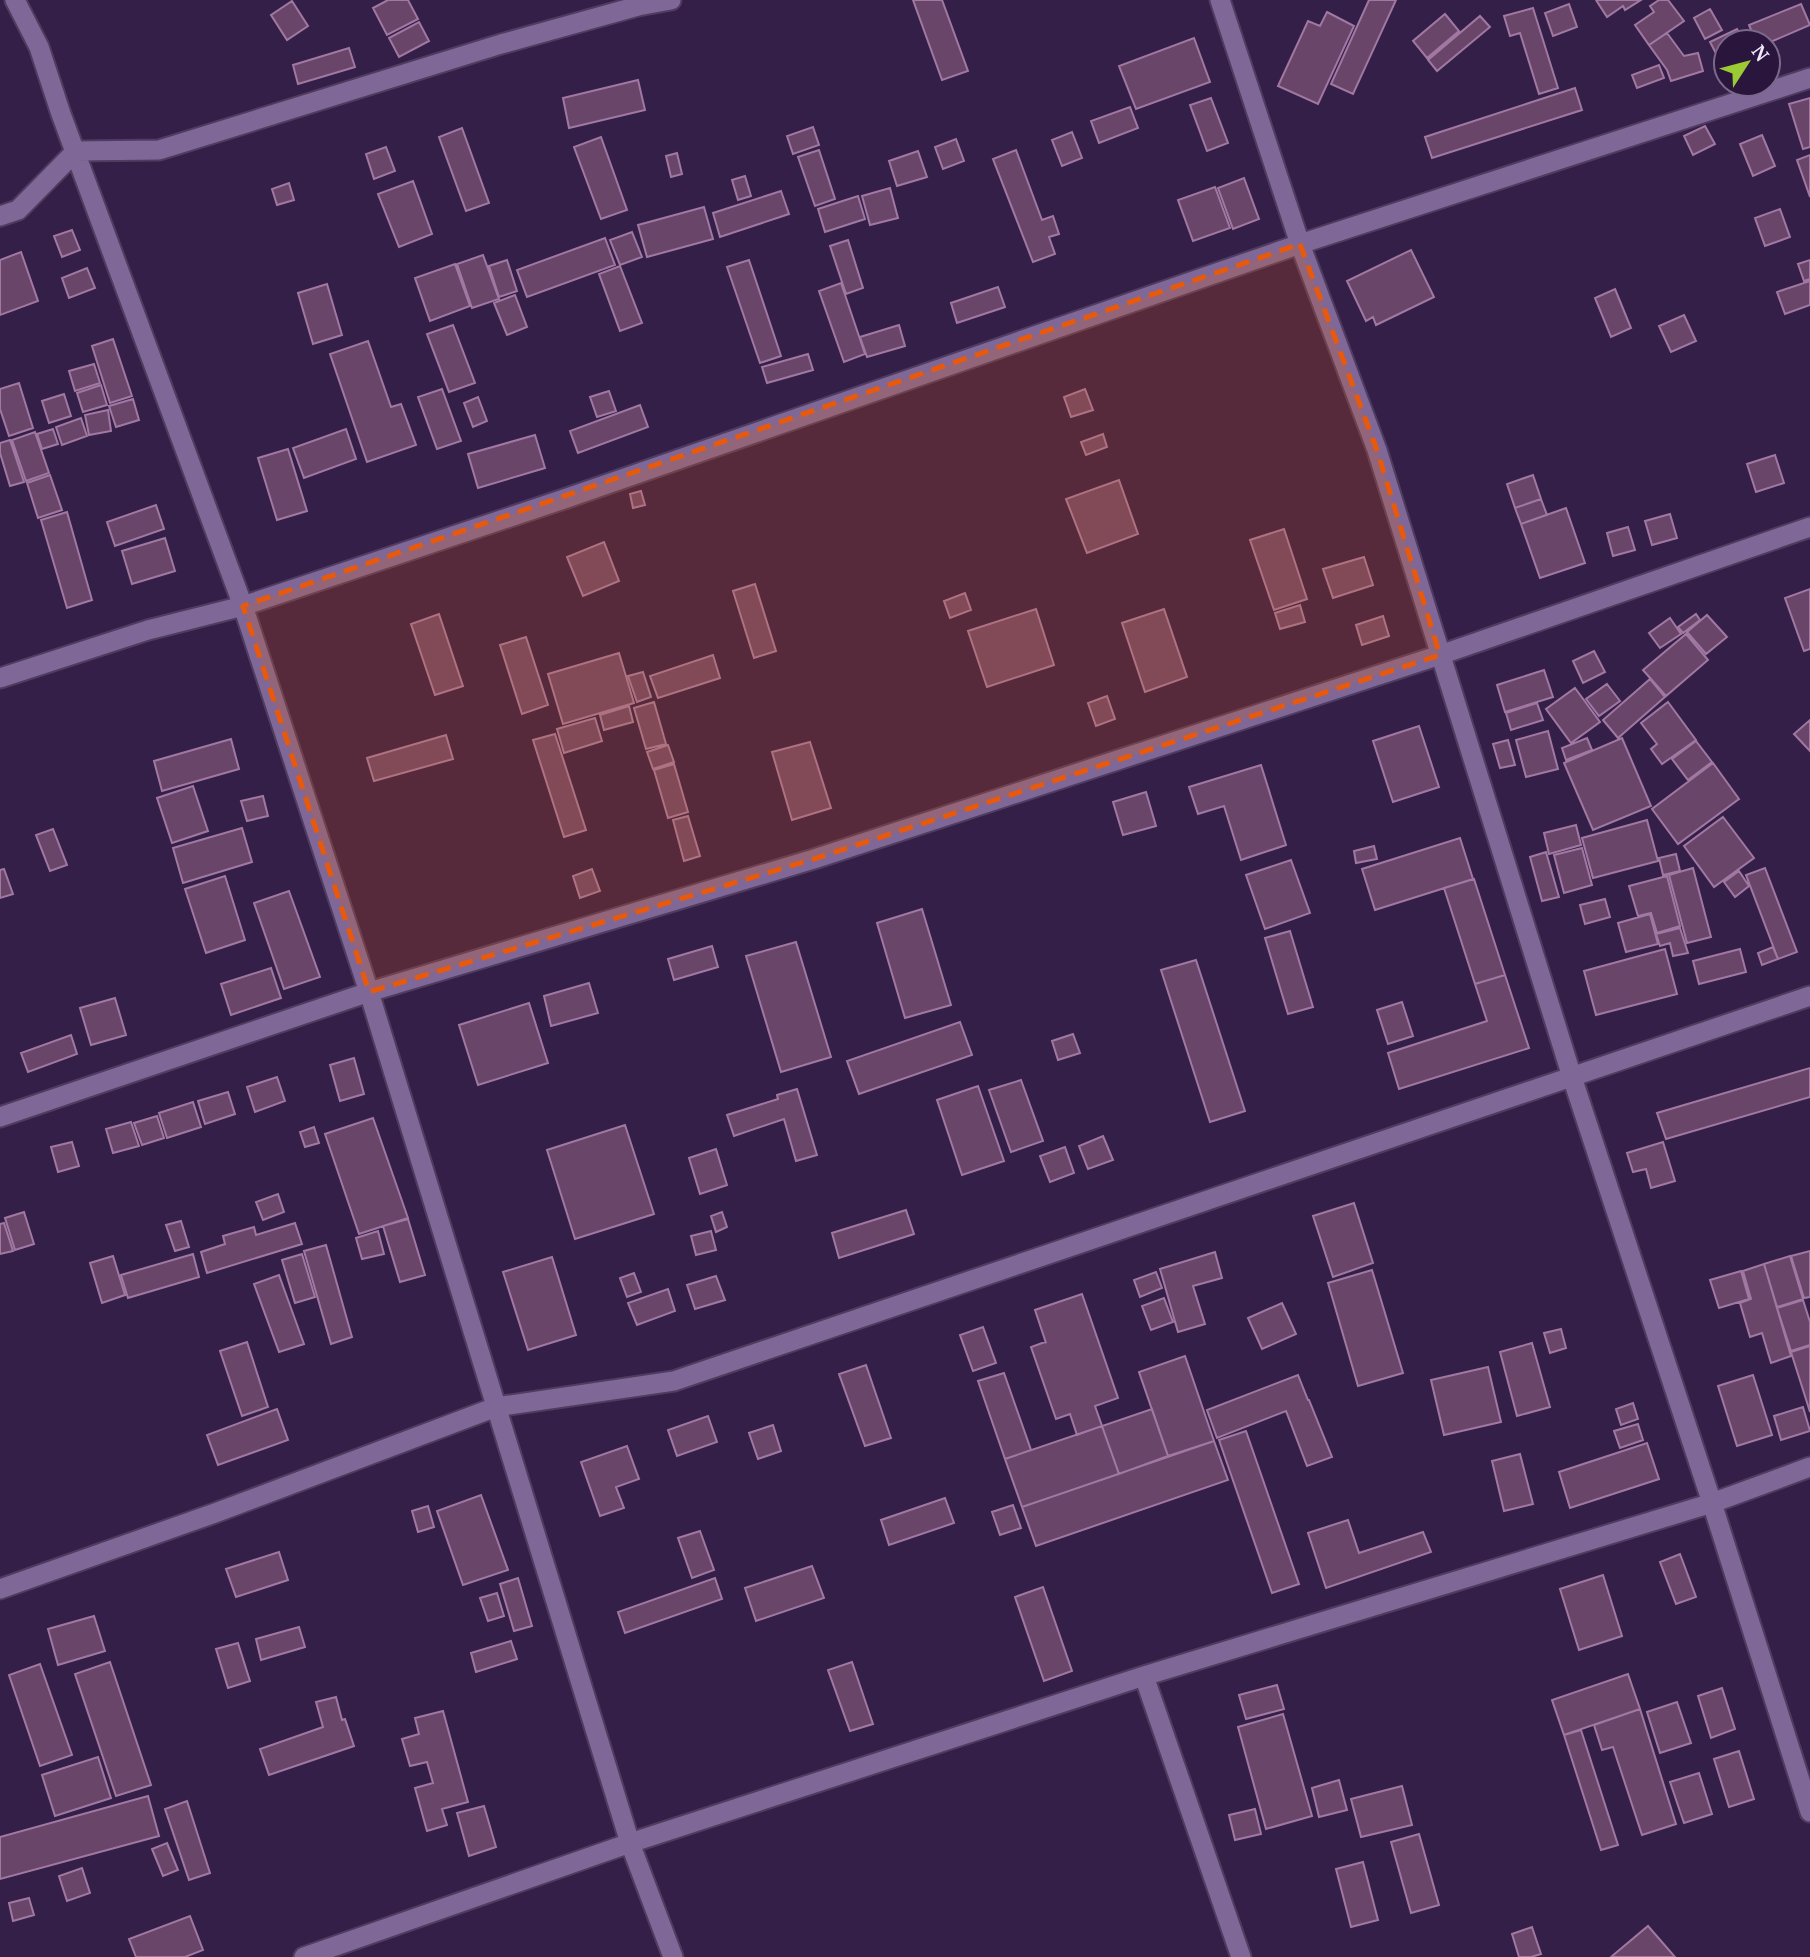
<svg xmlns="http://www.w3.org/2000/svg" width="1810" height="1957" viewBox="0 0 1810 1957" font-family="'PT Serif',serif">
<rect width="100%" height="100%" fill="#341f48"/>
<path fill="#69456a" stroke="#a078a1" stroke-width="2" d="M388,0H408L418,19L387,35L373,8Z
M913,0H942L968,71L942,80Z
M1369,0H1396L1353,94L1331,84Z
M1596,0H1641L1625,10L1623,6L1607,17Z
M1659,0H1668L1684,21L1649,45L1635,25L1654,12L1650,6Z
M292,1L308,26L287,40L271,15Z
M1569,4L1577,27L1553,36L1545,13Z
M1801,4L1810,25L1768,43L1756,42L1749,25Z
M1533,8L1558,88L1539,94L1520,33L1510,36L1504,16Z
M1710,9L1722,30L1705,39L1694,18Z
M1327,12L1354,26L1318,104L1278,86L1308,21L1320,26Z
M1445,14L1459,31L1427,58L1413,41Z
M1480,16L1490,27L1437,71L1428,60Z
M419,22L429,41L399,57L389,38Z
M1737,29L1744,42H1726V63L1722,65L1710,42Z
M1667,33L1684,56L1698,53L1703,71L1671,81L1667,70L1649,45Z
M1194,38L1210,82L1136,109L1119,66Z
M349,48L355,67L298,84L293,65Z
M1659,65L1664,78L1637,88L1632,75Z
M638,80L645,110L569,128L563,98Z
M1575,88L1582,110L1432,158L1425,137Z
M1211,98L1228,143L1207,151L1190,105Z
M1810,98V147L1803,149L1789,104Z
M1130,107L1138,128L1099,143L1091,121Z
M1705,126L1715,144L1693,155L1684,136Z
M813,127L819,145L793,154L787,136Z
M462,128L489,203L466,211L439,137Z
M1072,132L1082,158L1062,166L1052,140Z
M1762,135L1775,166L1753,176L1740,144Z
M601,137L627,210L601,219L574,147Z
M956,139L964,161L943,169L935,147Z
M386,147L395,171L374,179L366,154Z
M819,150L835,199L815,206L798,157Z
M1016,150L1042,220L1053,216L1059,234L1049,237L1055,254L1033,262L993,159Z
M918,151L927,177L897,186L889,161Z
M677,153L682,174L671,177L666,156Z
M1810,155V197L1797,160Z
M745,176L751,196L738,200L732,180Z
M1244,178L1259,219L1233,229L1218,188Z
M413,181L432,234L399,247L378,194Z
M289,183L294,200L277,205L272,189Z
M1215,187L1230,228L1193,241L1178,200Z
M890,188L898,218L870,225L862,196Z
M781,191L789,214L720,237L713,213Z
M858,196L865,219L825,232L818,209Z
M704,207L713,239L647,257L638,225Z
M1780,209L1790,237L1765,246L1755,218Z
M72,230L80,250L62,257L54,236Z
M632,232L642,257L620,265L610,240Z
M605,238L615,265L527,297L517,270Z
M848,240L863,288L846,294L830,246Z
M1411,250L1434,297L1376,325L1373,317L1366,321L1347,281Z
M21,252L38,301L0,315V260Z
M483,255L499,299L472,308L457,264Z
M507,260L517,291L499,297L489,266Z
M749,260L781,356L760,363L727,267Z
M1810,260V279L1804,281L1798,264Z
M455,264L470,306L430,321L415,278Z
M620,266L642,323L620,331L599,274Z
M87,268L95,288L69,298L62,278Z
M1810,281V305L1785,314L1777,292Z
M841,283L865,354L844,362L819,291Z
M327,284L342,335L313,344L298,293Z
M998,287L1005,307L957,323L951,303Z
M1615,289L1631,328L1611,337L1595,298Z
M515,295L527,327L507,335L494,303Z
M1684,315L1696,341L1671,352L1659,326Z
M453,325L475,383L449,392L427,334Z
M899,325L905,346L867,357L860,337Z
M113,339L132,396L110,403L92,346Z
M368,341L391,407L401,404L416,445L367,462L330,354Z
M808,354L813,370L767,383L762,367Z
M94,364L100,383L75,391L69,371Z
M19,383L33,428L9,436L0,409V389Z
M101,385L107,405L83,412L77,393Z
M442,389L461,441L437,449L418,397Z
M1085,389L1093,410L1071,417L1064,397Z
M609,391L616,411L597,417L590,397Z
M64,394L71,416L49,423L42,401Z
M478,397L487,421L473,427L464,403Z
M133,399L139,420L116,427L109,406Z
M640,405L648,427L578,453L570,431Z
M108,410L111,431L89,435L85,415Z
M81,418L87,436L62,445L56,427Z
M53,429L58,444L42,449L37,434Z
M346,429L356,459L304,478L293,448Z
M35,432L49,473L26,481L12,440Z
M1103,434L1107,447L1086,455L1081,442Z
M535,435L545,468L478,488L468,454Z
M10,440L24,482L10,486L0,453V443Z
M288,449L307,511L277,520L258,458Z
M1775,455L1784,483L1756,492L1747,464Z
M50,475L62,510L38,518L27,483Z
M1533,475L1541,499L1515,508L1507,484Z
M1119,480L1138,534L1087,553L1066,499Z
M641,491L645,505L633,508L630,494Z
M1541,499L1547,515L1521,524L1515,508Z
M156,505L164,529L115,546L107,522Z
M1566,508L1585,563L1540,578L1521,524Z
M67,512L92,600L67,608L41,520Z
M1670,514L1677,538L1652,545L1645,521Z
M1628,527L1635,550L1613,556L1607,533Z
M1284,529L1307,599L1274,610L1250,540Z
M165,538L175,571L132,584L122,551Z
M604,542L619,581L583,596L567,557Z
M1364,557L1373,585L1333,598L1323,569Z
M755,584L776,651L754,658L733,591Z
M1810,589V649L1804,651L1785,598Z
M965,593L971,610L950,618L944,601Z
M1300,605L1305,622L1280,629L1275,613Z
M1036,609L1054,665L987,687L968,631Z
M1164,609L1187,677L1145,692L1122,623Z
M439,614L463,686L435,695L411,624Z
M1696,614L1700,620L1683,633L1678,627Z
M1707,615L1727,637L1706,654L1687,632Z
M1383,616L1389,636L1362,645L1356,625Z
M1670,618L1681,634L1660,648L1649,633Z
M1686,634L1708,660L1666,696L1643,670Z
M526,637L548,705L522,714L500,645Z
M1594,651L1605,672L1583,683L1573,661Z
M619,653L634,703L563,724L548,674Z
M713,655L720,678L658,698L650,676Z
M1544,670L1553,697L1505,712L1497,685Z
M643,672L651,697L637,702L628,676Z
M1650,679L1665,697L1618,738L1603,720Z
M1607,684L1620,701L1599,716L1586,699Z
M1575,688L1600,722L1571,743L1546,709Z
M1107,696L1115,719L1096,726L1088,703Z
M654,702L666,744L646,749L634,708Z
M1668,702L1696,740L1662,764L1651,749L1657,744L1641,723Z
M1537,703L1543,720L1511,730L1506,713Z
M629,706L633,722L604,730L600,715Z
M595,718L602,741L564,753L557,729Z
M1810,720V751L1794,734Z
M1419,726L1439,787L1393,802L1373,741Z
M1548,731L1558,769L1526,777L1516,740Z
M555,734L586,830L564,837L533,740Z
M446,735L453,759L374,781L367,758Z
M1587,738L1592,750L1566,760L1562,748Z
M1622,738L1651,806L1593,830L1564,763Z
M231,739L239,769L162,791L154,761Z
M1508,740L1515,765L1500,768L1493,744Z
M1696,741L1712,762L1688,780L1672,759Z
M810,742L831,808L792,820L772,752Z
M668,745L674,762L653,769L647,752Z
M1713,763L1739,799L1678,844L1652,809Z
M674,764L688,812L668,818L654,770Z
M1261,765L1286,845L1241,860L1224,806L1198,814L1189,787Z
M193,786L208,831L172,843L157,798Z
M1146,792L1156,826L1123,835L1113,802Z
M263,796L268,816L247,821L241,801Z
M688,816L700,856L684,861L673,820Z
M1723,817L1754,858L1714,887L1684,846Z
M1647,820L1658,861L1593,878L1582,838Z
M1576,825L1581,845L1549,854L1544,833Z
M242,828L252,862L183,883L173,848Z
M53,829L67,865L50,871L36,835Z
M1460,838L1473,879L1375,910L1362,869Z
M1374,846L1377,859L1356,863L1354,851Z
M1582,848L1592,885L1564,893L1554,855Z
M1546,852L1559,897L1542,901L1530,857Z
M1676,854L1680,871L1663,875L1659,858Z
M1291,860L1310,913L1265,929L1246,875Z
M1693,868L1711,937L1687,943L1669,875Z
M1765,868L1797,952L1778,959L1746,875Z
M4,869L13,894L0,898V870Z
M592,869L600,891L580,898L573,876Z
M1739,871L1749,886L1735,897L1724,882Z
M225,876L245,940L206,953L185,889Z
M1667,876L1680,926L1657,933L1651,913L1638,916L1629,886Z
M1474,879L1505,975L1475,984L1444,888Z
M289,891L320,977L284,989L254,903Z
M1605,899L1610,917L1585,924L1580,905Z
M922,909L951,1005L905,1018L877,923Z
M1650,914L1658,944L1626,952L1618,923Z
M1680,928L1688,953L1673,956L1670,943L1660,946L1656,934Z
M1290,931L1313,1007L1288,1014L1265,938Z
M796,942L831,1057L781,1072L746,956Z
M712,946L718,967L674,980L668,959Z
M1773,947L1778,959L1762,965L1758,953Z
M1665,949L1677,994L1596,1015L1584,971Z
M1740,949L1746,972L1699,984L1693,961Z
M1196,960L1245,1111L1210,1122L1161,970Z
M271,968L281,998L231,1015L221,984Z
M1505,975L1529,1048L1399,1089L1388,1053L1487,1021L1475,984Z
M589,983L598,1013L551,1026L544,996Z
M115,998L126,1035L91,1045L80,1008Z
M1402,1002L1413,1036L1388,1044L1377,1010Z
M529,1003L548,1063L478,1085L459,1025Z
M960,1022L972,1055L859,1094L847,1061Z
M1073,1034L1080,1053L1058,1060L1052,1041Z
M71,1035L77,1054L28,1072L21,1053Z
M354,1058L364,1094L340,1101L330,1065Z
M1810,1068V1097L1666,1139L1657,1113Z
M277,1077L285,1101L255,1112L247,1087Z
M1021,1080L1043,1141L1011,1152L989,1090Z
M978,1086L1004,1161L962,1175L937,1100Z
M797,1089L817,1155L796,1161L784,1119L734,1136L727,1115L778,1099L777,1095Z
M228,1092L235,1114L205,1124L198,1101Z
M193,1102L201,1127L167,1138L159,1113Z
M157,1116L164,1138L142,1145L134,1123Z
M373,1118L408,1218L359,1234L325,1134Z
M131,1122L139,1146L113,1153L106,1129Z
M625,1125L654,1214L575,1239L547,1150Z
M314,1127L319,1143L305,1147L300,1132Z
M1103,1136L1113,1160L1088,1169L1079,1146Z
M72,1142L79,1166L58,1172L51,1147Z
M1663,1142L1675,1181L1651,1188L1646,1169L1633,1172L1627,1153Z
M1065,1147L1074,1173L1050,1182L1040,1156Z
M716,1149L727,1185L700,1194L689,1158Z
M278,1194L284,1212L263,1220L256,1202Z
M1354,1203L1373,1263L1333,1277L1313,1216Z
M906,1210L914,1234L839,1258L832,1233Z
M24,1212L34,1244L15,1250L5,1218Z
M722,1212L727,1227L716,1232L711,1216Z
M408,1219L425,1275L400,1282L383,1226Z
M181,1221L189,1247L175,1251L166,1225Z
M4,1223L13,1251L0,1254V1224Z
M295,1223L302,1244L207,1273L201,1252L225,1244L223,1236L254,1227L256,1235Z
M378,1231L384,1254L362,1259L356,1238Z
M711,1231L716,1250L696,1255L691,1236Z
M326,1245L352,1337L331,1344L304,1251Z
M1810,1251V1297L1804,1298L1791,1256Z
M1215,1252L1222,1278L1193,1286L1205,1324L1178,1332L1160,1269Z
M193,1254L199,1277L128,1298L121,1275Z
M302,1254L315,1297L295,1303L282,1260Z
M113,1256L125,1295L102,1303L90,1263Z
M1790,1256L1803,1299L1777,1307L1764,1264Z
M552,1257L576,1335L528,1350L503,1272Z
M1764,1264L1791,1356L1771,1363L1762,1333L1750,1337L1740,1303L1751,1299L1743,1271Z
M1372,1270L1403,1373L1358,1386L1328,1283Z
M1741,1271L1749,1299L1719,1308L1710,1280Z
M1156,1272L1162,1288L1140,1297L1134,1280Z
M634,1273L641,1292L627,1297L620,1278Z
M279,1275L304,1344L279,1352L254,1284Z
M716,1276L725,1300L695,1309L687,1285Z
M668,1289L675,1311L637,1325L628,1303Z
M1082,1294L1118,1398L1095,1406L1102,1426L1077,1435L1070,1414L1056,1419L1031,1347L1045,1342L1046,1343L1035,1310Z
M1164,1298L1173,1322L1151,1330L1142,1306Z
M1803,1300L1810,1322V1345L1791,1351L1777,1308Z
M1282,1303L1296,1334L1262,1349L1248,1318Z
M983,1327L996,1363L973,1371L960,1335Z
M1561,1329L1566,1348L1550,1353L1544,1333Z
M247,1342L268,1407L242,1416L220,1351Z
M1532,1343L1550,1407L1517,1416L1500,1352Z
M1810,1346V1412L1791,1352Z
M1185,1356L1214,1441L1168,1456L1139,1372Z
M866,1365L891,1438L865,1446L839,1374Z
M1488,1367L1501,1422L1444,1435L1431,1380Z
M1004,1373L1031,1450L1005,1459L978,1381Z
M1298,1375L1308,1400H1309L1332,1457L1307,1466L1286,1411L1217,1438L1207,1410Z
M1753,1375L1772,1435L1737,1446L1718,1386Z
M1633,1403L1638,1419L1621,1425L1616,1409Z
M1803,1407L1810,1431L1781,1440L1774,1416Z
M277,1409L288,1440L218,1465L207,1435Z
M1152,1409L1168,1456L1119,1474L1102,1426Z
M708,1416L717,1442L677,1456L668,1430Z
M1638,1424L1643,1440L1620,1448L1614,1431Z
M773,1425L781,1451L758,1459L749,1433Z
M1102,1426L1119,1474L1022,1507L1005,1459Z
M1246,1431L1299,1584L1272,1593L1219,1440Z
M1214,1441L1228,1480L1036,1546L1022,1507Z
M1647,1443L1659,1479L1570,1508L1559,1472Z
M627,1446L639,1479L616,1487L624,1508L600,1516L581,1462Z
M1520,1454L1533,1504L1504,1511L1492,1461Z
M481,1495L508,1570L463,1585L437,1511Z
M945,1498L954,1523L889,1545L881,1520Z
M1013,1505L1021,1528L1000,1535L992,1512Z
M428,1506L434,1527L418,1532L412,1511Z
M1348,1520L1359,1553L1423,1532L1431,1552L1326,1588L1308,1533Z
M700,1531L714,1570L692,1578L678,1538Z
M279,1552L288,1580L236,1597L226,1569Z
M1680,1554L1696,1597L1676,1604L1660,1562Z
M812,1566L824,1598L756,1621L745,1588Z
M1603,1575L1622,1636L1579,1650L1560,1589Z
M518,1578L532,1626L514,1631L500,1584Z
M715,1578L722,1599L625,1633L618,1612Z
M1043,1587L1072,1671L1044,1681L1015,1597Z
M497,1593L504,1616L488,1621L480,1598Z
M94,1616L105,1651L58,1665L48,1629Z
M299,1627L305,1647L261,1660L256,1639Z
M511,1641L517,1659L476,1672L471,1653Z
M238,1643L250,1681L228,1688L216,1649Z
M110,1662L151,1785L116,1796L75,1674Z
M852,1662L873,1724L850,1731L828,1670Z
M40,1664L72,1755L40,1766L9,1675Z
M1628,1674L1640,1709L1564,1735L1552,1700Z
M1277,1685L1284,1709L1246,1719L1239,1695Z
M1722,1688L1735,1729L1711,1738L1698,1696Z
M336,1697L342,1720L345,1719L354,1746L269,1775L260,1749L323,1727L316,1702Z
M1677,1702L1691,1743L1660,1753L1647,1712Z
M1640,1709L1676,1824L1642,1835L1613,1747L1602,1750L1594,1725Z
M443,1711L468,1802L442,1809L447,1825L427,1831L415,1788L433,1783L427,1762L410,1766L402,1739L419,1734L415,1718Z
M1283,1714L1312,1816L1266,1829L1238,1727Z
M1581,1730L1618,1845L1601,1850L1564,1735Z
M1739,1751L1754,1799L1729,1807L1714,1759Z
M98,1757L111,1798L55,1816L42,1775Z
M1699,1773L1712,1814L1684,1823L1670,1782Z
M1339,1780L1347,1810L1319,1817L1312,1788Z
M1402,1786L1412,1825L1361,1837L1351,1799Z
M148,1796L159,1836L0,1879V1837Z
M187,1801L210,1873L189,1880L165,1809Z
M484,1806L496,1847L469,1856L457,1813Z
M1255,1809L1261,1834L1235,1840L1229,1815Z
M1419,1834L1439,1905L1411,1913L1391,1842Z
M167,1843L178,1870L163,1876L152,1849Z
M1363,1862L1378,1920L1351,1927L1336,1869Z
M82,1868L90,1893L67,1901L59,1876Z
M29,1898L34,1915L13,1921L9,1903Z
M190,1916L203,1950L185,1957H136L129,1939Z
M1648,1926L1675,1957H1611Z
M1532,1927L1541,1954L1531,1957H1519L1512,1934Z"/>
<g fill="none" stroke-linecap="round" stroke-linejoin="round">
<defs>
<path id="minor" d="M15,0L39,47L61,114L243,606L369,992L630,1843L673,1957
M1220,0L1300,244L1377,450L1572,1077L1712,1503L1810,1812
M0,216L18,210L76,151L159,150L501,44L638,6L671,0
M0,678L148,630L243,606L564,499L1300,244L1810,78
M0,1117L369,992L814,859L1440,655L1810,527
M0,1589L215,1513L496,1407L674,1381L1810,996
M1144,1676L1241,1957
M304,1957L630,1843L1144,1676L1712,1503L1810,1467"/>
</defs>
<use href="#minor" stroke="#4f3c5f" stroke-width="23"/>
<use href="#minor" stroke="#7f6897" stroke-width="19"/>
</g>
<path fill="#e8590c" fill-opacity="0.2" stroke="#e8590c" stroke-width="5" stroke-dasharray="14 9" stroke-linejoin="round" d="M1300,244L1377,450L1440,655L814,859L369,992L243,606Z"/>
<g transform="translate(1747 63) rotate(54)"><circle r="33" fill="#2a153d" stroke="#7a698a" stroke-width="2"/>
<path d="M0-5L12 26L0 18L-12 26Z" fill="#9acb34"/>
<text y="-10" font-size="19" font-weight="bold" text-anchor="middle" fill="#f2e8fe">N</text>
</g>
</svg>
